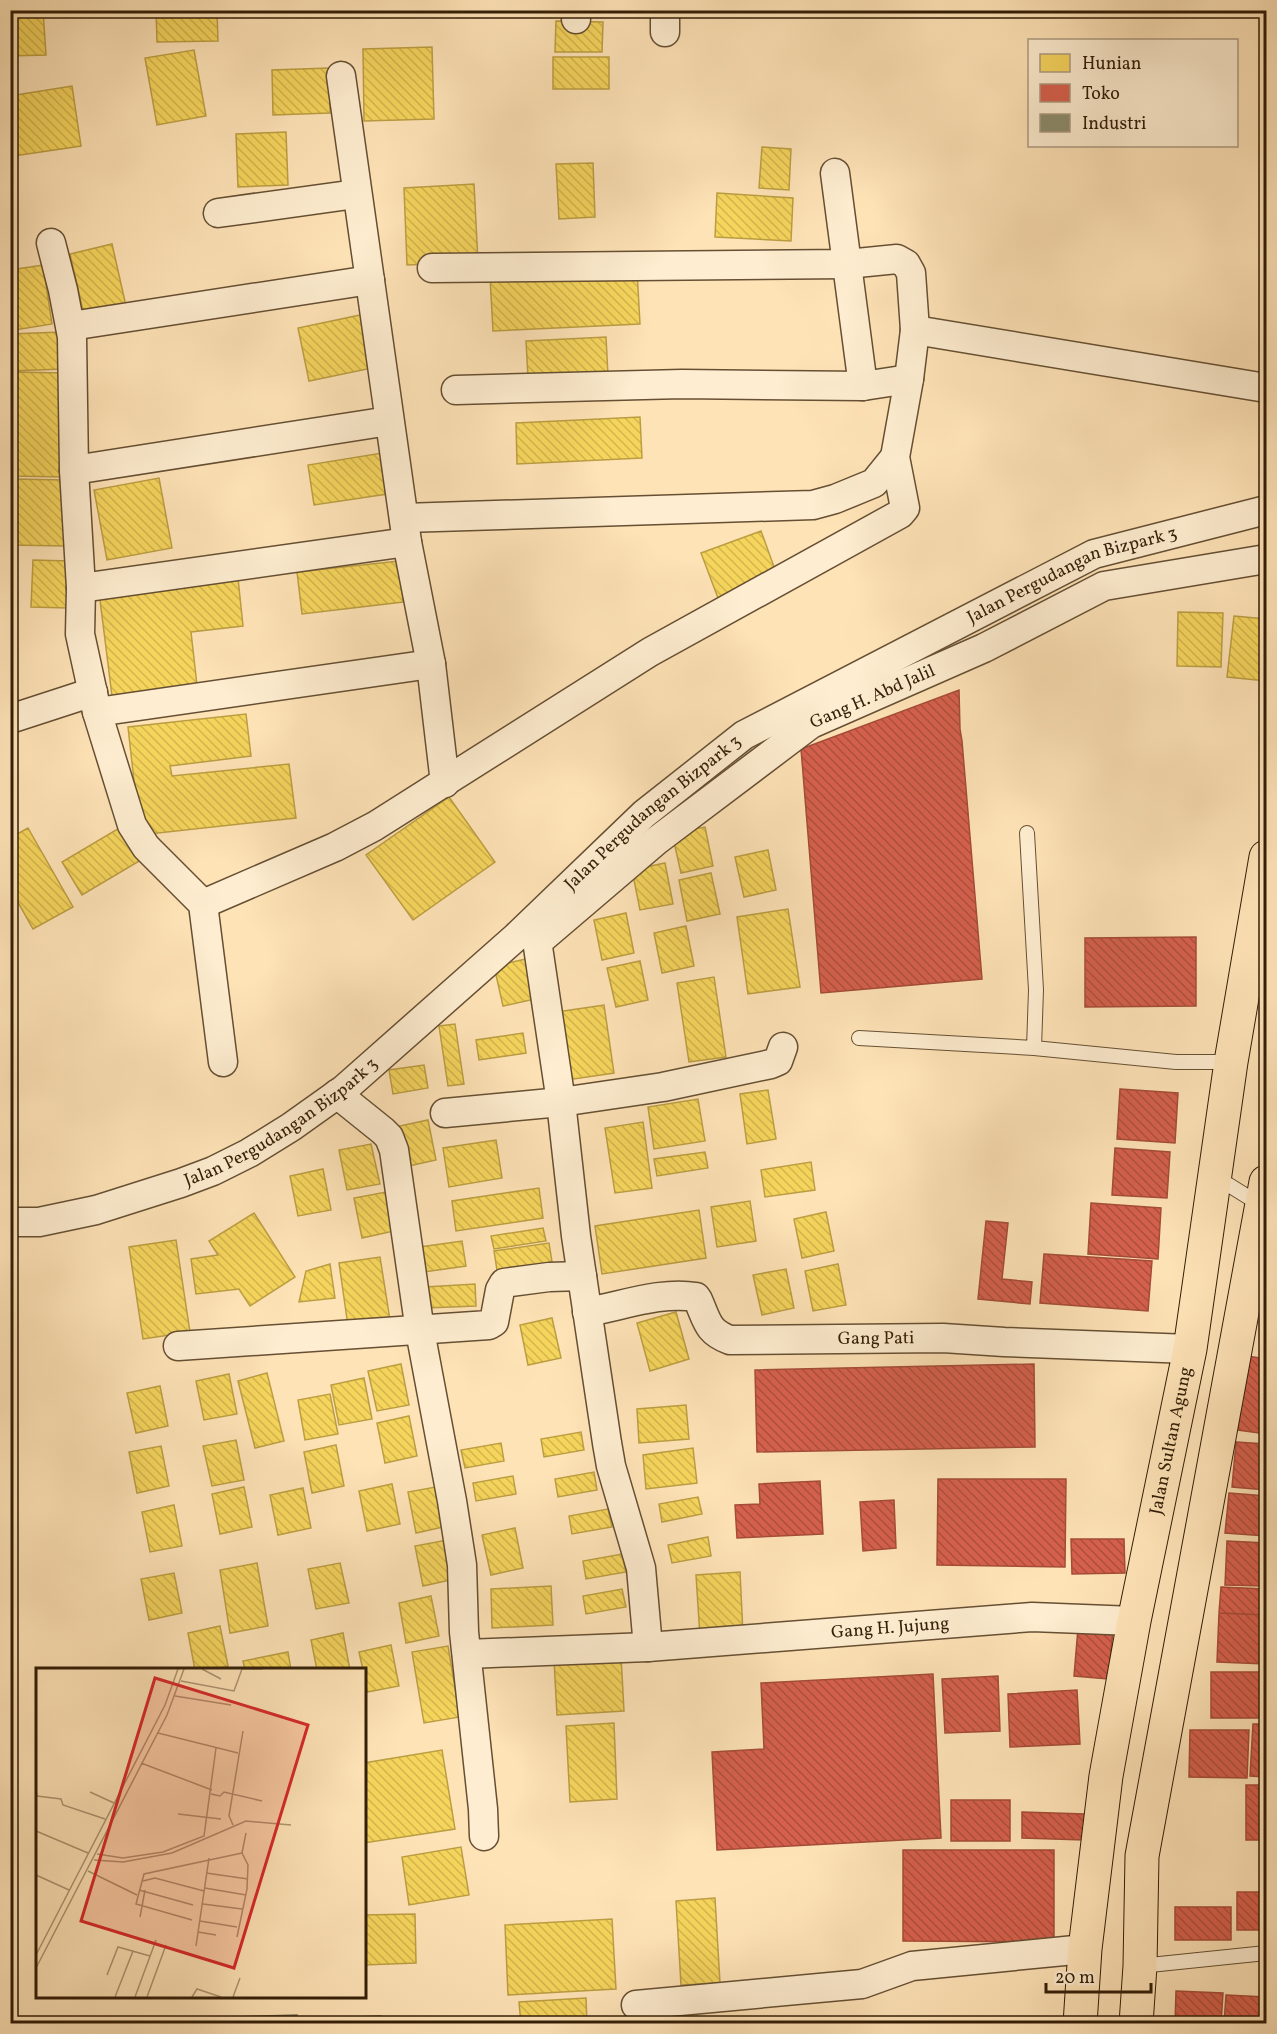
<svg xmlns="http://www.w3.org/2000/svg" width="1277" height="2034" viewBox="0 0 1277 2034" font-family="Vollkorn,serif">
<defs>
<pattern id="homes-back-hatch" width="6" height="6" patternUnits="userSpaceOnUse" patternTransform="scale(1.5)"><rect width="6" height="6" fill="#f6d55c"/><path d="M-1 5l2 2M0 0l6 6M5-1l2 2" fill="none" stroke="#d3b64e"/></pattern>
<pattern id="shops-back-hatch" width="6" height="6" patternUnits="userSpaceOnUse" patternTransform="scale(1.5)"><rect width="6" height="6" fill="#d6604d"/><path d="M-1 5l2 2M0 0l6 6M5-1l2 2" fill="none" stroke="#ae4f3e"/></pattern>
<pattern id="industry-back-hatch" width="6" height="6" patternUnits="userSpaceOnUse" patternTransform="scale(1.5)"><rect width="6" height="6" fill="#8c8c6e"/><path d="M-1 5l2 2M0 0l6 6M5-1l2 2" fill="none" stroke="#737258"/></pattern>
</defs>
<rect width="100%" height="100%" fill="#fee3b7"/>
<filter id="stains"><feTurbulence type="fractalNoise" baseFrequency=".00333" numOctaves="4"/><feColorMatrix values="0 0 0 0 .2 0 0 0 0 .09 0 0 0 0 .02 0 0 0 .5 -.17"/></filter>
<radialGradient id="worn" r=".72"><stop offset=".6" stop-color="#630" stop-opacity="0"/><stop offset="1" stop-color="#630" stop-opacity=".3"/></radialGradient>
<path fill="url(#homes-back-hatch)" stroke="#bc9e42" stroke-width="1.5" d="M28,10H43L46,55L10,56V12Z
M156,10H217L218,41L157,42Z
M556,21L603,22L602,52H555Z
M432,47L434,119L364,121L363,49Z
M194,50L206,116L157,125L145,58Z
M553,57H609V89H553Z
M329,68L330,113L273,115L272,70Z
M72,86L81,146L14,156L10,135V96Z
M286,132L288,185L238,187L236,134Z
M762,147L791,149L789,190L759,188Z
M593,163L595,217L559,219L556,164Z
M11,181L12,241H10V181Z
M474,184L478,262L407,265L404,188Z
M717,193L793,198L791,241L715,237Z
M112,244L126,306L84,315L70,254Z
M43,265L52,324L15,330L10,299V270Z
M637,270L640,324L493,331L490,277Z
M365,314L377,367L309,381L298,328Z
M61,332L63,369L11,371L10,334Z
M606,337L608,375L528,378L526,341Z
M10,372L67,373L66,477L10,476Z
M640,417L642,458L517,464L516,423Z
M388,452L394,493L314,505L308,465Z
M159,478L172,548L107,560L94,490Z
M10,479L67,480L66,546L10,545Z
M761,531L777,575L718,598L701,553Z
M33,560L70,561L68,608L31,607Z
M399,561L403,602L302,614L297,572Z
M238,578L243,626L191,632L197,685L112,696L99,592Z
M1178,612L1223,613L1221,667L1177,666Z
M1234,616L1266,619V681L1227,677Z
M246,714L251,756L170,766L172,776L289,764L296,818L140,835L128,727Z
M449,797L495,862L413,920L366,855Z
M121,827L141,860L82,895L62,862Z
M705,827L713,866L681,873L672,833Z
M28,828L73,907L33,929L10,888V838Z
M768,850L776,890L744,897L735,857Z
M665,863L673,904L640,910L632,870Z
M711,873L720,914L687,921L679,880Z
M788,909L800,987L748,994L737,917Z
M626,913L634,953L602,960L594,920Z
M686,926L694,966L662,973L654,933Z
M526,959L535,999L503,1006L494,966Z
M640,961L648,1000L616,1007L607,968Z
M714,977L726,1057L689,1062L677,983Z
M604,1005L614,1073L567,1080L557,1012Z
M455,1024L464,1084L448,1086L439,1026Z
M523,1033L526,1053L479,1060L476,1040Z
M424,1065L428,1088L393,1094L389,1070Z
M768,1090L776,1139L747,1144L740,1094Z
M698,1099L705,1141L654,1149L648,1107Z
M428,1120L436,1160L404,1167L395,1127Z
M643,1122L652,1188L615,1193L605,1128Z
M496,1140L502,1178L449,1187L443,1148Z
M371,1144L380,1184L347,1190L339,1150Z
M705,1152L708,1168L657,1176L654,1159Z
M811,1162L815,1190L765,1197L761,1170Z
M323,1169L331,1210L298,1216L290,1176Z
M539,1188L543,1218L456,1231L452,1201Z
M386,1192L394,1231L362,1238L354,1198Z
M750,1201L756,1241L717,1247L711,1207Z
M699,1210L706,1258L602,1274L595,1226Z
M826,1212L834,1251L802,1258L794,1219Z
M254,1213L295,1277L250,1306L239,1289L196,1294L191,1259L218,1255L209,1241Z
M543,1228L546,1241L494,1249L491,1236Z
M176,1240L190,1332L143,1339L129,1247Z
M462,1241L466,1266L417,1273L413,1248Z
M549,1243L554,1274L499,1283L494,1251Z
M380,1257L390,1320L348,1326L339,1263Z
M330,1264L335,1298L299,1302L306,1271Z
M838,1264L846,1305L813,1311L805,1271Z
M786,1269L794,1308L762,1315L753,1275Z
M475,1284L476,1306L426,1308L425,1287Z
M676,1312L689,1359L650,1371L637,1323Z
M552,1318L561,1358L528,1365L520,1325Z
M401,1364L409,1405L377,1411L368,1371Z
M267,1373L284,1441L255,1448L238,1381Z
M229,1374L237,1414L204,1420L196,1381Z
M364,1378L372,1419L339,1425L331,1385Z
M160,1386L168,1426L136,1433L127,1393Z
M330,1394L338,1434L305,1440L298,1400Z
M686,1405L689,1439L639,1443L637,1409Z
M409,1416L417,1456L385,1463L377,1423Z
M581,1432L584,1450L544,1457L541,1439Z
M236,1440L244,1480L212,1486L203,1446Z
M501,1443L504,1461L465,1468L461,1450Z
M336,1445L344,1486L312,1493L304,1452Z
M161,1446L169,1486L137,1493L129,1452Z
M693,1448L697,1483L646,1489L643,1455Z
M594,1472L597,1490L558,1497L555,1479Z
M513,1476L516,1494L476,1501L473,1483Z
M392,1484L400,1524L367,1531L359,1491Z
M441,1486L448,1526L416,1533L408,1492Z
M244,1487L252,1527L220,1534L212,1494Z
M303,1488L311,1528L278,1535L270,1495Z
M698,1497L702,1514L662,1522L659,1504Z
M174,1505L182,1546L150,1552L142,1512Z
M608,1509L612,1527L572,1534L569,1516Z
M515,1528L523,1568L491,1575L482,1535Z
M708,1537L711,1556L672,1563L668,1545Z
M447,1540L455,1579L423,1586L415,1546Z
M622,1554L626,1572L586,1579L583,1561Z
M257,1563L268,1626L230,1633L220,1570Z
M340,1563L349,1603L316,1609L308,1569Z
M740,1572L743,1634L700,1637L696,1575Z
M174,1573L182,1613L149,1620L141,1579Z
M551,1586L553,1625L492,1628L491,1589Z
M622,1589L626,1607L586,1614L583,1596Z
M431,1596L439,1636L406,1643L399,1603Z
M220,1626L228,1666L213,1670H195L188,1633Z
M343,1633L350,1670H317L311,1640Z
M391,1645L399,1686L367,1692L364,1670H363L359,1652Z
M448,1646L460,1717L424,1723L412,1652Z
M288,1652L291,1670H245L243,1661Z
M621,1656L624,1711L557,1715L554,1660Z
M614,1723L617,1799L570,1802L566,1726Z
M442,1750L455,1829L364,1843V1763Z
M461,1847L469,1895L409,1905L402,1857Z
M715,1898L720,1983L681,1985L676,1901Z
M415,1914L416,1963L364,1965V1915Z
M612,1919L616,1989L508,1995L505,1925Z
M586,1998L587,2024H521L519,2002Z
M697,2008L698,2024H651L650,2009Z"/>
<path fill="url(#shops-back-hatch)" stroke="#a54c38" stroke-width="1.5" d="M959,690L960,729L962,741L982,979L821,993L801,749Z
M1196,937V1006L1085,1007V938Z
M1120,1089L1178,1093L1175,1143L1117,1139Z
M1115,1148L1170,1152L1167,1198L1112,1195Z
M1091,1203L1161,1208L1158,1259L1088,1254Z
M986,1221L1008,1223L1002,1279L1032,1282L1030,1304L978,1299Z
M1044,1254L1152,1261L1148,1311L1040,1303Z
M1263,1323H1266V1352H1261Z
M1247,1356L1266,1359V1434L1238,1430Z
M1034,1364L1035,1447L757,1452L755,1370Z
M1236,1442L1266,1444V1490L1232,1487Z
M938,1479H1066L1065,1567L937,1565Z
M820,1481L823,1534L737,1538L735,1505L760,1504L759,1484Z
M1229,1493L1266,1496V1536L1225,1533Z
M894,1500L896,1548L863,1551L860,1502Z
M1071,1539H1124L1125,1573L1072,1574Z
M1227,1541L1266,1543V1586L1225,1585Z
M1221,1587L1266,1589V1615L1219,1613Z
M1219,1613L1266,1615V1664L1217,1662Z
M1078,1628L1113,1631L1108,1679L1074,1676Z
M1211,1672H1266V1718H1211Z
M933,1674L941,1838L717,1850L712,1752L764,1749L761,1683Z
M998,1676L1000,1731L945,1733L942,1679Z
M1077,1690L1080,1744L1010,1747L1008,1694Z
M1253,1724H1266V1777L1250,1776Z
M1190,1730H1249L1247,1778L1189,1777Z
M1246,1785H1266V1840H1246Z
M951,1800H1010V1841H951Z
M1022,1812L1085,1814L1084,1840L1022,1838Z
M903,1850H1054V1942L903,1941Z
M1237,1892H1266V1930H1237Z
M1175,1907H1231V1940H1175Z
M1176,1991L1223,1993L1221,2024H1175Z
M1226,1995L1266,1997V2024H1224Z"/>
<path fill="url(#industry-back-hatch)" stroke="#716b4f" stroke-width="1.5" d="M297,2015V2024H201V2018Z
M381,2016V2024H305V2019Z"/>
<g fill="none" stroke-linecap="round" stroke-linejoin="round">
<defs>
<path id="service" d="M1027,833L1036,990L1034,1048
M859,1038L1034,1048L1176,1062H1231
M1216,1177L1261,1205
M1140,1966L1266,1953"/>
<g id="minor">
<path d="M576,19V10"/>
<path d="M665,32V10"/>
<path d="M341,76L407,542L431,664L445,783"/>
<path d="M835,173L863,386"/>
<path d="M218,213L356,194"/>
<path d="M51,243L63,290L72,337L74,470L81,588L80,634L97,712L132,825L146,847L203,904L223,1062"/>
<path d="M71,326L370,280"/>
<path d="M915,330L1266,388"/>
<path d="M456,390L682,384L863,386L909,379"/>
<path d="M74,470L389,421"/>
<path d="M404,518L813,505L835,499L874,483L895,457"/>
<path d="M81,588L407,542"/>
<path d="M97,712L431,664"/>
<path d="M10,719L93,692"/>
<path d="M203,904L335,847L375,826L650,652L900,514L905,508L895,457L909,379L915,330L911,273L906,264L897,259L847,264L432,268"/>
<path d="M337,1094L383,1131L389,1137L394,1150L420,1331L452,1501L462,1565L464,1632L483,1809L484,1836"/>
<path d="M445,1113L561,1102L663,1087L771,1064L778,1061L783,1047"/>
<path id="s1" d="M10,1222H39L96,1210L181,1183L213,1171L249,1153L291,1127L343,1090L516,937L644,814L744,735L1094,554L1266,510"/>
<path id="s2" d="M587,1312C622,1306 661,1291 696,1297L698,1300C707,1320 707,1332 730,1340L943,1338L1004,1342L1190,1349"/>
<path d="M178,1346L489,1325L494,1322L500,1290L504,1283L549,1277L582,1276"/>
<path id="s3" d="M648,1647L641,1568L611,1466L607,1443L576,1236L561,1102L538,947L540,940L656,841L811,724L984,648L1104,586L1266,559"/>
<path id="s4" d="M467,1654L648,1647L1032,1617L1134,1621"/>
<path d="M636,2005L862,1984L912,1966L1085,1949"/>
</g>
<g id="trunk">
<path id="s5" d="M1080,2024L1085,1949L1106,1776L1134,1621L1190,1349L1231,1062L1266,857"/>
<path d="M1136,2024L1140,1966L1142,1856L1266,1182"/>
</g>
</defs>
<use href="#service" stroke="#664f33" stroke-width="16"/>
<use href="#minor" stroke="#664f33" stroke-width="31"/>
<use href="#trunk" stroke="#331e07" stroke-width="35"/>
<use href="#service" stroke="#feedd0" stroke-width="14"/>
<use href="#minor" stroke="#feedd0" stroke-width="28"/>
<use href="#trunk" stroke="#fee3b7" stroke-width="33"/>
</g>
<g text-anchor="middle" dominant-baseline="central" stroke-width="6" stroke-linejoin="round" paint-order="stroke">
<g font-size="18" fill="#331e07" stroke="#feedd0">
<text stroke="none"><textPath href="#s1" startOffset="1266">Jalan Pergudangan Bizpark 3</textPath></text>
<text stroke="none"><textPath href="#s3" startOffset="1131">Gang H. Abd Jalil</textPath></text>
<text stroke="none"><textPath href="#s1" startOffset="780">Jalan Pergudangan Bizpark 3</textPath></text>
<text stroke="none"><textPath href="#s1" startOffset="294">Jalan Pergudangan Bizpark 3</textPath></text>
<text stroke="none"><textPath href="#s2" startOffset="314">Gang Pati</textPath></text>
<text stroke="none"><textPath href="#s5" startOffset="591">Jalan Sultan Agung</textPath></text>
<text stroke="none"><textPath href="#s4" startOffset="424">Gang H. Jujung</textPath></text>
</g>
</g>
<g transform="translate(36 1668)">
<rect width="330" height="330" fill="#fee3b7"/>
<path fill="none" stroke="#ad9471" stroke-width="1.5" d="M166,1L185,11M205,1H227M145,13L198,23L206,1M139,28L195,37M122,65L202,85M105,95L176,122M0,122L1,128L25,131L27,137L69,151M54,124L78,135M175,126L184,128L188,124L226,133M142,146L185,151M197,157L193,148L207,63M0,163L52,185M61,186L87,190L127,184L168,168L180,80M58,192L87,194L136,185L210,153L255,157M52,203L101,227M170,205L212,211M0,207L33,222M107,213L119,210L168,223M169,220L210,227M103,222L157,237M167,236L206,241M104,249L109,222M156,252L100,236L108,206L206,185M164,253L201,259M162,264L180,267M201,269L211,221L212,197L206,185L210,165M160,278L173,190M0,287L129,37L142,1M0,300L131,47L148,1M71,307L82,279L114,288M79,329L97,283M99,329L120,272M111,329L130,277M156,329L161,321L185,329M197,329L204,310"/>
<path fill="#d62828" fill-opacity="0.15" stroke="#d62828" stroke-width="3" d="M119,10L272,57L198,300L45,253Z"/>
<rect width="330" height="330" fill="none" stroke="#331e07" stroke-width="3"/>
</g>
<rect width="1277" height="2034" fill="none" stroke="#fee3b7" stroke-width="36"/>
<rect x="12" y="12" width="1253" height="2010" fill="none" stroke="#331e07" stroke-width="3"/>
<rect x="18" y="18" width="1241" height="1998" fill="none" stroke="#331e07" stroke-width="1.5"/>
<rect x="1028" y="39" width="210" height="108" fill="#feedd0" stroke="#ad9a80" stroke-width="1.5"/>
<rect x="1040" y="54" width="30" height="18" fill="#f6d55c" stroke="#ad9a80" stroke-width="1.5"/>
<text x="1082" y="69" font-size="18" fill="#331e07">Hunian</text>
<rect x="1040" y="84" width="30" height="18" fill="#d6604d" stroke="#ad9a80" stroke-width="1.5"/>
<text x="1082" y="99" font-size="18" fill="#331e07">Toko</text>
<rect x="1040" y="114" width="30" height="18" fill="#8c8c6e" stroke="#ad9a80" stroke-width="1.5"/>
<text x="1082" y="129" font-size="18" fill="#331e07">Industri</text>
<path d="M1046 1983v9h105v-9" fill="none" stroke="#331e07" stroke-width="3"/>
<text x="1055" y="1983" font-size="18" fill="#331e07" stroke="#feedd0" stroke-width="4.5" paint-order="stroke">20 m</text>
<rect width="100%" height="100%" filter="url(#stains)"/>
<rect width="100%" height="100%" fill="url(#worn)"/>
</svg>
